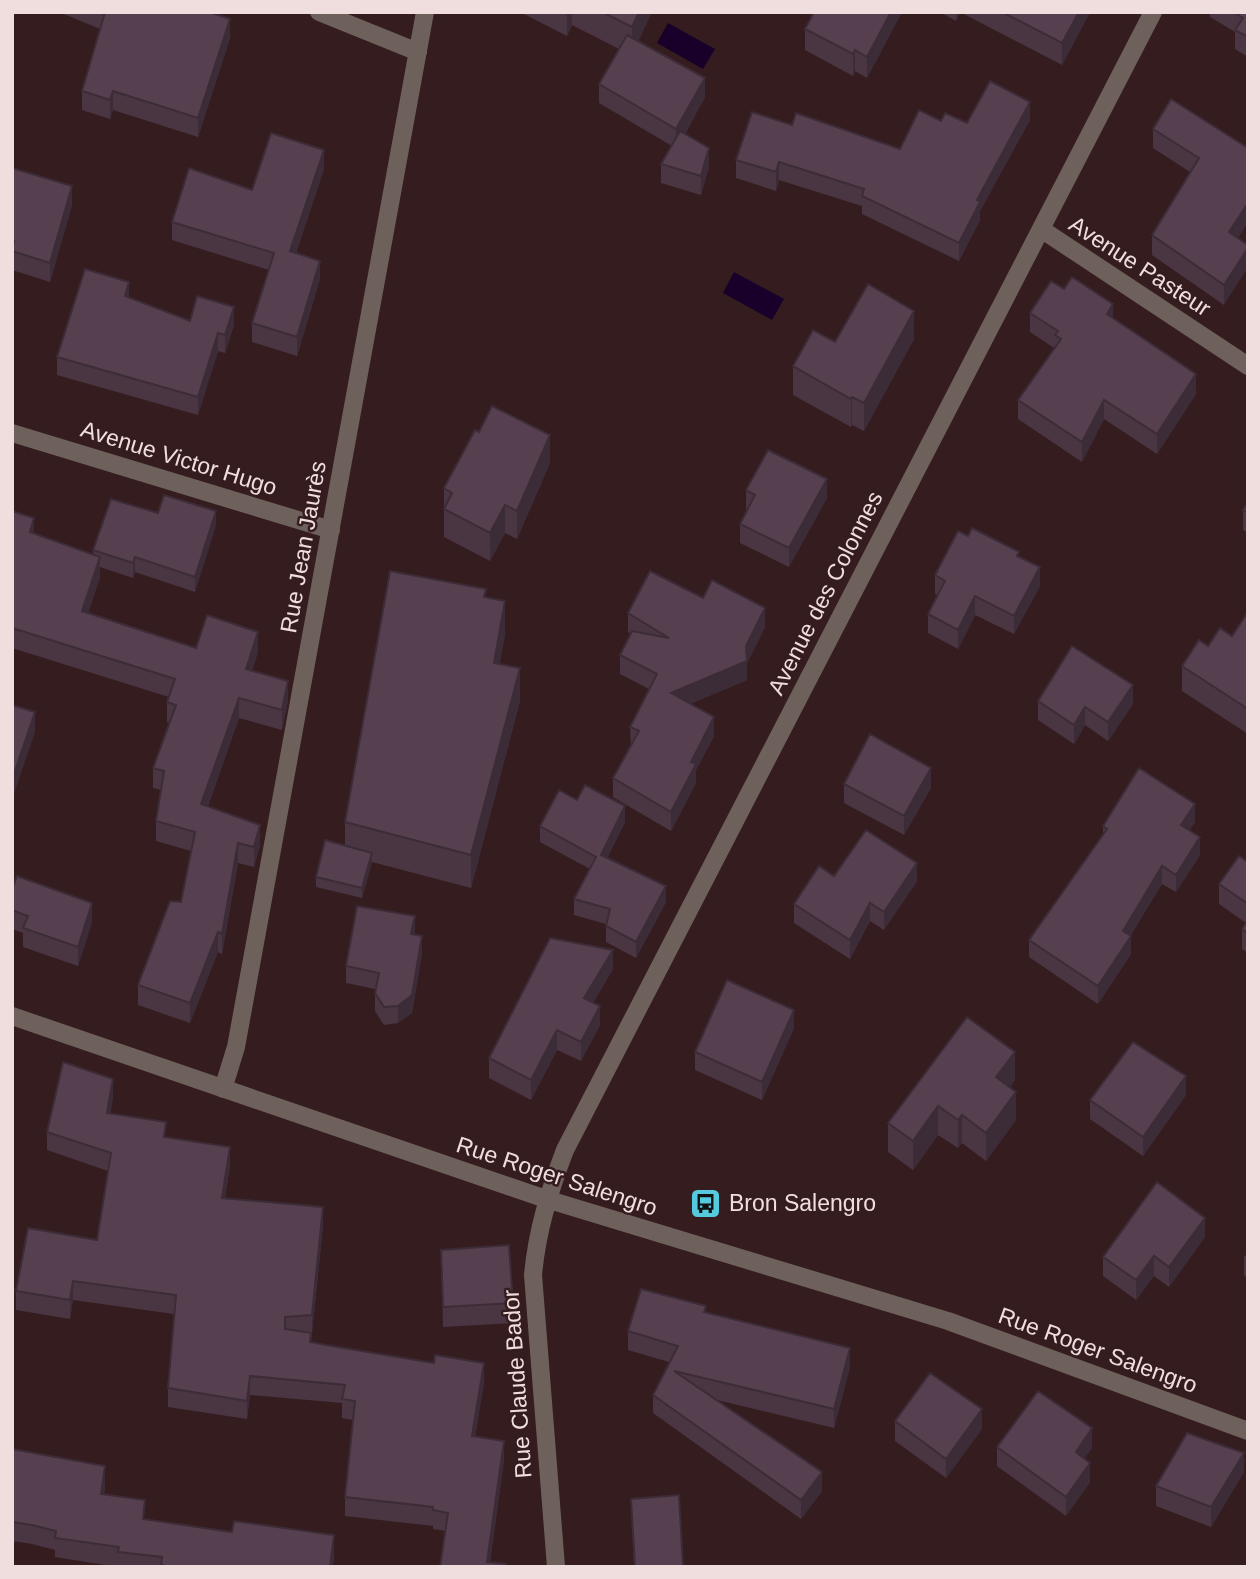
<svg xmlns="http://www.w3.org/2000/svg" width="1260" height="1579" viewBox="0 0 1260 1579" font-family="Helvetica,sans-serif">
<rect width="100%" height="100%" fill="#351c1f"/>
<path fill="#18002a" d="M668,23L715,49L703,69L657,43Z
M734,272L784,299L772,320L723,293Z"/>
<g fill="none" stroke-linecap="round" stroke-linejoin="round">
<path stroke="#6e615c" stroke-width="18" d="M319,12L418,52
M1041,229L1248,366
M12,433L331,530
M12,1016L546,1199L948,1321L1248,1431
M223,1089L236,1047L425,12
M556,1567L533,1275C537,1231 549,1192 565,1150L1153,12"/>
</g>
<path fill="#4a3643" d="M64,12H209L230,38L198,137L113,110L110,119L82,110V91L100,29L64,14Z
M522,12H652L638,41L705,97L685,134L709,167L701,195L661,183V164L672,146L599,103V84L619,49L572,25L567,36L522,13Z
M814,12H902L867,78L855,71L853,76L805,50V29Z
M940,12H960L956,21Z
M960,12H1090L1062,65Z
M1210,12H1248V57L1235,49V32L1210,17Z
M1030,120L980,211V220L959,261L862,214V206L779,180L776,191L736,178V160L792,125L900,149L941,121L967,123Z
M1153,129L1248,148V222L1238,238L1224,305L1152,255V235L1190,172L1153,148Z
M12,168L72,205L50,282L12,270Z
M324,169L296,253L320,279L297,356L252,342V323L269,270L172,240V222L252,190Z
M1064,289L1113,318L1196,394L1157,454L1104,419L1082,462L1018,419V400L1054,348L1030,332V313Z
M129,298L190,321L234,325L225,353L218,351L198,415L57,375V357Z
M914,339L864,431L852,425L851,427L793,395V366L835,342Z
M550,463L517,539L505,533L490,561L444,537V488Z
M746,490L827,498L789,567L740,543V524L747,510H746Z
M1248,503V533L1243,530V510Z
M12,511L34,533L93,555V550L158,513L216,525L195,592L135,572L133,578L100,567V577L88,613L196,648L258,652L252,670L288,701L282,730L239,718L208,806L260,845L254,867L238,863L222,954L218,952L190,1023L138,1005V985L181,902L191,851L156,841V821L161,790L153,788V768L169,722H167V702L169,697L12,648Z
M968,536L1019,557L1040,586L1014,634L975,615L958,649L928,633V614L938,595L935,594V575Z
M486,598L505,635L499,664L520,701L471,888L372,862L362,898L316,887V877L345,846V822Z
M703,598L765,627L747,663V680L690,704L714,736L696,770V783L671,831L613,797V778L631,746L630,727L649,689L620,674V655L631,634L628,632V613Z
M1248,612V734L1182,691V666L1208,646L1232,636Z
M1038,701L1133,704L1108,741L1085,725L1074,744L1038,720Z
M844,784L931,788L904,835L844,803Z
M577,800L625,822L607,858L666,902L636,958L606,942V924L574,915V899L590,869L540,842V826Z
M1195,822L1189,830L1200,855L1176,892L1162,884L1130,936L1131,954L1098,1004L1029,957V940L1103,835V826Z
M1248,862V953L1242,949V929L1246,923L1219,904V884Z
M834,876L917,881L884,930L870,921L850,959L794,923V904Z
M12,889L92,922L78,966L23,947V933L12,929Z
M415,935L422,953L412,1013L398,1023L384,1025L375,1011V989L346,983V966Z
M613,969L593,1003L600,1025L581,1061L557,1050L531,1100L489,1078V1058Z
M794,1028L762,1100L695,1070V1052Z
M1015,1080L1010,1087L1016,1120L986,1161L962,1143L958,1148L938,1135L913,1170L888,1152V1123Z
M1186,1095L1143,1156L1090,1119V1100Z
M113,1098L110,1114L230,1166L225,1198L323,1226L311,1342L484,1382L475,1437L504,1460L490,1562L440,1567L446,1531L433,1529V1526L345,1516V1497L353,1420L342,1418V1403L250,1395L247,1419L168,1407V1388L174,1314L73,1300L70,1319L16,1310V1291L97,1240L108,1171L47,1150V1132Z
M1205,1237L1169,1287L1154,1276L1136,1300L1103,1276V1257Z
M441,1250L513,1303V1323L443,1327Z
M1248,1252V1278L1244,1275V1257Z
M706,1313L850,1367L834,1428L717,1400L822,1491L801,1519L653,1413V1395L669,1362L628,1350V1331Z
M895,1421L982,1429L946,1478L895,1441Z
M997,1447L1092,1448L1084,1458L1090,1482L1066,1516L997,1466Z
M12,1449L105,1485L104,1495L145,1519L334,1554L333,1567H118L55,1557V1550L32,1544L12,1541Z
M1244,1472L1211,1527L1156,1506V1486Z
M631,1499L683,1567H634Z"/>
<path fill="#3c2c37" d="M567,12H572V25L567,36Z
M639,12H652L632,55V27Z
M891,12H902L867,78V57Z
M956,12H960L956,21Z
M1079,12H1090L1062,65V43Z
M230,19V38L198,137V118Z
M855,50V71L853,76V54Z
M705,78V97L676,149V129Z
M113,91V110L110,119V100Z
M1030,102V120L980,211V220L959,261V243L977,200Z
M709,148V167L701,195V176Z
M324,150V169L290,270V251Z
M779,162V180L776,191V172Z
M72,186V205L50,282V263Z
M1248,203V222L1229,252V232Z
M1248,248V267L1224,305V285Z
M320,261V279L297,356V337Z
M129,282V299L125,296Z
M1113,304V324L1107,314Z
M234,307V325L225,353V335Z
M914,311V339L864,431V403Z
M218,333V351L198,415V397Z
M1196,374V394L1157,454V434Z
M852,397V425L851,427V399Z
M1104,400V419L1082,462V442Z
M550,435V463L517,539V511Z
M827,479V498L789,567V548Z
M505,505V533L490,561V533Z
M216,511V525L195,592V577Z
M34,518V538L30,532Z
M100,557V577L82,631V611Z
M135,557V572L133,578V563Z
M1040,567V586L1014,634V616Z
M975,596V615L958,649V630Z
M505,601V635L494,696V663Z
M765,608V627L747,663V680L671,712V693L746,646Z
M258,632V652L246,689V669Z
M520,668V701L471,888V855Z
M288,681V701L282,730V710Z
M1133,685V704L1108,741V722Z
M239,698V718L201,824V804Z
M1085,707V725L1074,744V725Z
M35,712V732L12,800V780Z
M714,717V736L696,770V783L671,831V812L691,762Z
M931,768V788L904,835V816Z
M1195,804V822L1181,843V825Z
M625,806V822L601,870V855Z
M260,825V845L254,867V847Z
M1200,837V855L1176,892V875Z
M238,843V863L222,954V934Z
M372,853V863L362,898V888Z
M917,863V881L884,930V912Z
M1162,866V884L1123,948V931Z
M666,886V902L636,958V942Z
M92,903V922L78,966V947Z
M870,903V921L850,959V940Z
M415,916V934L411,952V934Z
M218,932V952L190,1023V1003Z
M422,936V953L412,1013L398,1023V1006Z
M1131,936V954L1098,1004V986Z
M613,950V969L584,1018V998Z
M600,1006V1025L581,1061V1042Z
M794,1010V1028L762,1100V1082Z
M557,1030V1050L531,1100V1080Z
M1015,1052V1080L996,1105V1077Z
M1186,1076V1095L1143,1156V1137Z
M113,1079V1098L107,1132V1113Z
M1016,1092V1120L986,1161V1133Z
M938,1106V1135L913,1170V1141Z
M962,1115V1143L958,1148V1120Z
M230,1147V1166L222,1216V1198Z
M323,1207V1226L312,1334V1315Z
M1205,1218V1237L1169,1287V1267Z
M1154,1256V1276L1136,1300V1280Z
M73,1281V1300L70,1319V1300Z
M850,1348V1367L834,1428V1409Z
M484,1363V1382L472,1455V1436Z
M250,1376V1395L247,1419V1401Z
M982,1409V1429L946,1478V1459Z
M1092,1428V1448L1076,1471V1452Z
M504,1441V1460L489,1567L487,1562Z
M1244,1453V1472L1211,1527V1507Z
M1090,1463V1482L1066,1516V1497Z
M105,1466V1485L101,1514V1494Z
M822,1472V1491L801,1519V1500Z
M334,1535V1554L333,1567H330Z"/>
<path fill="#563f4e" stroke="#3c2c37" stroke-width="2" d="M105,12H209L230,19L198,118L113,91L110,100L82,91Z
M602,12H639L632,27Z
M814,12H891L867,57L855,50L853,54L805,29Z
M1002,12H1079L1062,43Z
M1234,12H1248V37L1235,30L1243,18Z
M627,35L705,78L676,129L599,84Z
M990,81L1030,102L977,200L980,202L959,243L862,196L864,189L779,162L776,172L736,160L752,112L792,125L796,113L900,149L919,110L941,121L945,113L967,123Z
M1171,99L1248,148V203L1229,232L1248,245V248L1224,285L1152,235L1199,158L1153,129Z
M680,131L709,148L701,176L661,164Z
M271,133L324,150L290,251L320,261L297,337L252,323L274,253L172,222L189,168L252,190Z
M12,168L72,186L50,263L12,251L14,241L12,240Z
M85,269L129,282L125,296L190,321L197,296L234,307L225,335L218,333L198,397L57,357Z
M1072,277L1113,304L1107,314L1196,374L1157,434L1104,400L1082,442L1018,400L1061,339L1055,335L1058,331L1030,313L1051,281L1064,289Z
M868,284L914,311L864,403L852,397L851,399L793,366L813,330L835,342Z
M492,406L550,435L517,511L505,505L490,533L444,509L452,493L444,488L475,430L479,432Z
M768,450L827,479L789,548L740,524L755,495L746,490Z
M164,495L216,511L195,577L135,557L133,563L93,550L111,499L158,513Z
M1248,503V513L1243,510Z
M12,511L34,518L30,532L100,557L82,611L196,648L207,615L258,632L246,669L288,681L282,710L239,698L201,804L260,825L254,847L238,843L222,934L218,932L190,1003L138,985L170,901L181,902L195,832L156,821L164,771L153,768L176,705L167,702L175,679L12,628Z
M972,528L1019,552L1017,556L1040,567L1014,616L975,596L958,630L928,614L945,581L935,575L958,531L968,536Z
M390,571L486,589L484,597L505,601L494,663L520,668L471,855L345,822Z
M650,571L703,598L712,580L765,608L746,646L747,661L671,693L714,717L691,762L696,764L671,812L613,778L639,731L630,727L657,674L620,655L632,631L669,638L628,613Z
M1248,612V709L1182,666L1199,640L1208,646L1220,628L1232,636Z
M1072,646L1133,685L1108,722L1085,707L1074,725L1038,701Z
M12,705L35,712L12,780Z
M870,734L931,768L904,816L844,784Z
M1139,768L1195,804L1181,825L1200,837L1176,875L1162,866L1123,931L1131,936L1098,986L1029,940L1107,829L1103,826Z
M585,785L625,806L601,855L666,886L636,942L606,926L610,909L574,899L596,857L540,826L559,790L577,800Z
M866,830L917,863L884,912L870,903L850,940L794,904L819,866L834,876Z
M325,840L372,853L362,888L316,877Z
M1239,856L1248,862V904L1219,884Z
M17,876L92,903L78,947L23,928L28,916L12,910V889Z
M357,906L415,916L411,934L422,936L412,995L398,1006L384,1007L375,993L379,973L346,966Z
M1248,920V934L1242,929Z
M550,938L613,950L584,998L600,1006L581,1042L557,1030L531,1080L489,1058Z
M727,980L794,1010L762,1082L695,1052Z
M967,1017L1015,1052L996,1077L1016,1092L986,1133L962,1115L958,1120L938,1106L913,1141L888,1123Z
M1133,1042L1186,1076L1143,1137L1090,1100Z
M63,1062L113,1079L107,1113L166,1122L164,1137L230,1147L222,1198L323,1207L312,1315L285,1317V1329L311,1333L310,1342L326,1345L434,1363L435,1355L484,1363L472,1436L504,1441L487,1562L506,1564V1567H440L448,1513L433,1510V1507L345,1497L355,1401L342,1399L345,1385L250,1376L247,1401L168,1388L176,1295L73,1281L70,1300L16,1291L28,1228L97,1240L111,1153L47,1132Z
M1157,1182L1205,1218L1169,1267L1154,1256L1136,1280L1103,1257Z
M509,1245L513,1303L443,1307L441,1250Z
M641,1289L706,1306L704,1312L850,1348L834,1409L674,1371L822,1472L801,1500L653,1395L678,1346L628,1331Z
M930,1373L982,1409L946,1459L895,1421Z
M1038,1391L1092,1428L1076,1452L1090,1463L1066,1497L997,1447Z
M1187,1433L1244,1453L1211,1507L1156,1486Z
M12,1449L105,1466L101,1494L145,1500L143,1519L232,1532L234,1521L334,1535L330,1567H171L161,1565L162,1557L118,1552L119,1547L55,1538L56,1531L32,1525L12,1522Z
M679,1495L683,1567H635L631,1499Z"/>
<defs>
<symbol id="bus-square" viewBox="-11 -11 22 22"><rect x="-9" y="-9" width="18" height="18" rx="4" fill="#55cadf" stroke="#351c1f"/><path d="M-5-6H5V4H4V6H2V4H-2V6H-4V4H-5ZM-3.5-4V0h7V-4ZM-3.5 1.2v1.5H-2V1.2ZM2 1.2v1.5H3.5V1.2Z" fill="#111"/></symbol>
</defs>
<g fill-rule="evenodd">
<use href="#bus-square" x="688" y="1186" width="35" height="35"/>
</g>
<g text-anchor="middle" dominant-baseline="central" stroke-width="5" stroke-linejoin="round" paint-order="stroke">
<g font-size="23" fill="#f0dedf" stroke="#351c1f">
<text transform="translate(1140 266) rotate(33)">Avenue Pasteur</text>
<text transform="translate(179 458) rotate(17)">Avenue Victor Hugo</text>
<text transform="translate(303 547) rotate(-80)">Rue Jean Jaurès</text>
<text transform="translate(825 593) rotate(-63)">Avenue des Colonnes</text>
<text transform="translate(557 1176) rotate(18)">Rue Roger Salengro</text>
<text transform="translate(1098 1350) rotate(20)">Rue Roger Salengro</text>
<text transform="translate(517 1384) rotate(-94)">Rue Claude Bador</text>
</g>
<g font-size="23" fill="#f0dedf" stroke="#351c1f" text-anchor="start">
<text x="729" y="1203">Bron Salengro</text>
</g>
</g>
<rect width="1260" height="1579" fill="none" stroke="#f0dedf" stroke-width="28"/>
</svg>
